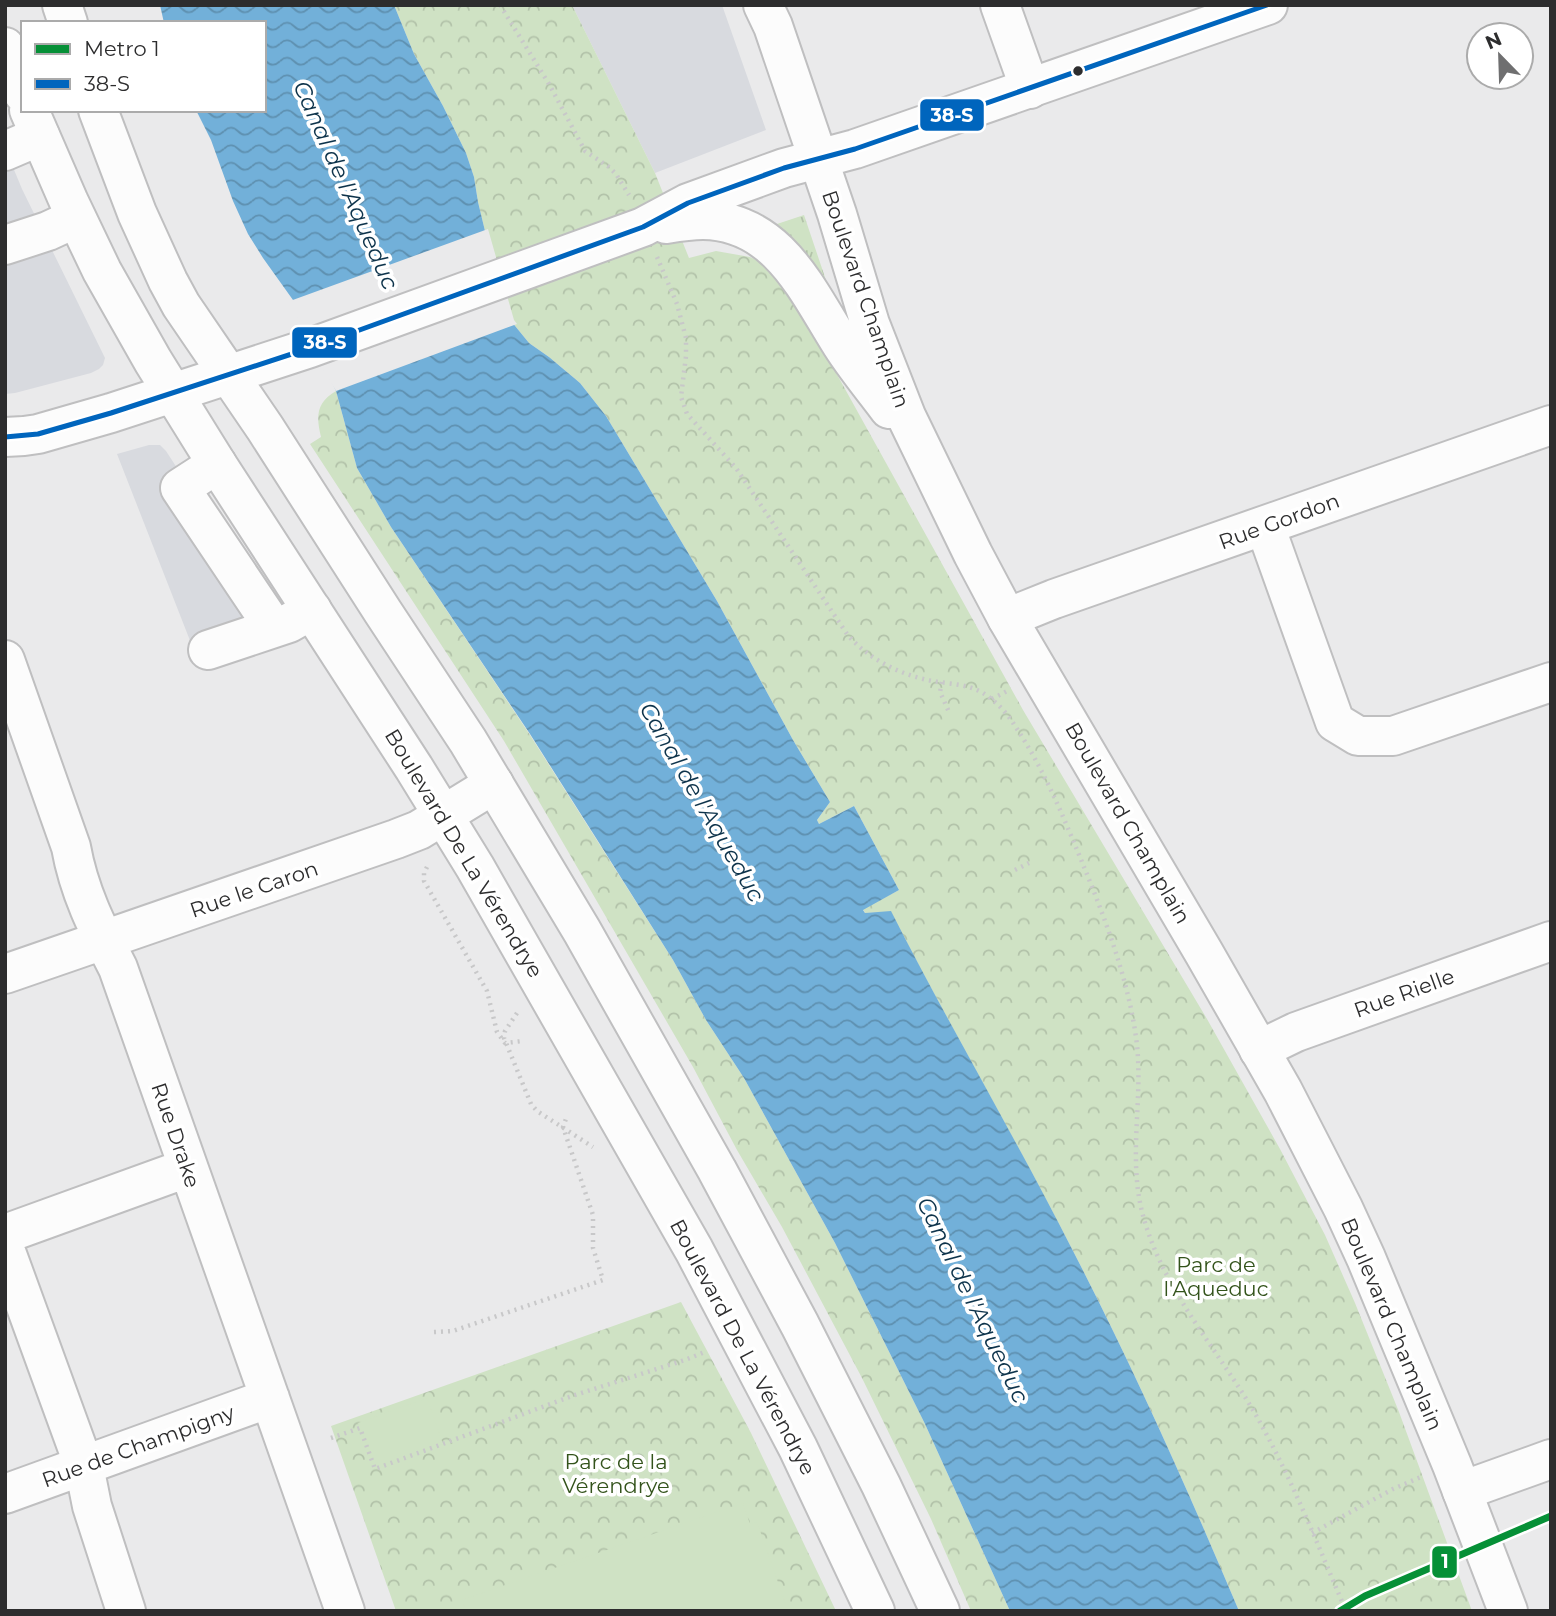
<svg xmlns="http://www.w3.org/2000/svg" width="1556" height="1616" viewBox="0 0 1556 1616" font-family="Montserrat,sans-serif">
<defs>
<pattern id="grass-tufts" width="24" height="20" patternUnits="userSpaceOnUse" patternTransform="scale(1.75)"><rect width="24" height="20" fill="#cfe2c4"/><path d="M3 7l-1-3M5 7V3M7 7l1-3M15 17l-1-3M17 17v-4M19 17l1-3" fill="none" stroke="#b2c2a9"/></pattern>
<pattern id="forest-crowns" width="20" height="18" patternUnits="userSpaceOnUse" patternTransform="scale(1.75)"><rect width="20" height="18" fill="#cfe2c4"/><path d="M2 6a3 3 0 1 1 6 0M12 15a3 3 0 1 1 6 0" fill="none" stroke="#b2c2a9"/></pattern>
<pattern id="water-waves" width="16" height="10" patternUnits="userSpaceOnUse" patternTransform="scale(1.75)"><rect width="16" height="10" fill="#72b0d9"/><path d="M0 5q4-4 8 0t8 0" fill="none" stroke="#5e90b0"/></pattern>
</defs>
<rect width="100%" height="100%" fill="#eaeaeb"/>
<path fill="#d8dadf" d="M572,5H722L766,130L655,173Z
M5,148L22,189L105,358L103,365L99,369L91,373L15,393L5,394Z
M149,445H160L166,451L283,631L198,661L117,454Z"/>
<path fill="url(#grass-tufts)" d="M804,215L834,304L793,240L777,224Z"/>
<path fill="url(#forest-crowns)" d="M394,5H572L655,173L689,258L716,251L750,257L769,266L804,315L1023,710L1207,1019L1280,1149L1325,1235L1355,1303L1399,1412L1472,1611H1239C1187,1488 1133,1367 1072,1249C1014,1136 949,1025 891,912L865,913L863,909L899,890L854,806L819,824L817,820L830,802L793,740L717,601L606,416L580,383L549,357L529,343L511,321L485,231L478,202L474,177L466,153L443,106L414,54Z
M336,391L357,468L391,527L530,735L673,960L706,1020L744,1078L835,1243L925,1424L1010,1611H971L931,1519L862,1378L782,1227L737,1150L693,1067L504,741L310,444L321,437C316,416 316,403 336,391Z
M681,1302L751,1433L836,1611H396L331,1426Z"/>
<path fill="#cfe2c4" d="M427,1398L443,1444L375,1469L358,1423Z
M743,1503L750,1524L757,1522L788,1611H466L462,1600Z"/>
<path fill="url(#water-waves)" d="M160,5H394L414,54L443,106L466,153L474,177L478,202L485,231L511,321L529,343L549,357L580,383L606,416L717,601L793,740L830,802L817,820L819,824L854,806L899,890L863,910L865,913L891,911C949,1025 1014,1135 1072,1249C1133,1367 1187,1488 1239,1611H1010L925,1424L835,1243L744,1078L706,1020L673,960L596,838L530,734L391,527L357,468L336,391L293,300L263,258L248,234L233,201L211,140L196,110H264V23H164Z"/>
<path fill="#eaeaeb" d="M488,229L514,320L517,324L336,391L317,359L290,301Z"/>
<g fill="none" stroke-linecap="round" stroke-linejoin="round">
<defs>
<path id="minor" d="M1000,5L1030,89
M5,151L40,136
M5,245L48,231L76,218
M217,464L180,488L274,628L289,623L312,610
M1265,526L1335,722L1358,736H1393L1551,682
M1007,618L1054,599L1551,425
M208,650L274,628
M5,660L71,847C79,892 97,927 118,968L345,1611
M5,974L396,839L419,830L494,784
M1259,1050L1296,1032L1551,941
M5,1234L187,1168
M5,1249L84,1466L92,1506L126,1611
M1462,1491L1551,1459
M5,1494L270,1398"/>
<path id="major" d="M62,5L68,23
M763,5L773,26L837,214L870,324L906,416L973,554L1007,618L1204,953L1283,1091L1343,1208L1366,1258L1452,1465L1508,1611
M5,47L23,93
M29,110L69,202L102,271L153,361L217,464L414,768L475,867L694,1250L798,1448L875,1611
M98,110L137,213L168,281L181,305L265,428L383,612L468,741L582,931L717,1170L800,1325L881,1485L940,1611
M666,224C678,222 691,220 703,220C776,221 805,286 838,339C853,364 872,386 889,409
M5,437L24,436L38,434L111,413L310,348L643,227L688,203L784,168L855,149L1268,5"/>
</defs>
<use href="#minor" stroke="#bfbfc0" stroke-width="42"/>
<use href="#major" stroke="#bfbfc0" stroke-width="42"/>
<path stroke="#c8c8c9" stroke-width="4.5" stroke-dasharray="2 5" stroke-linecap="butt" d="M500,5L549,84L585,151L609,167L616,174L629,195
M657,257L677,304L686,338V356L681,397L687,414L736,468L847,634C867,658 897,673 927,680C945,684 966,683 983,693C996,701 1007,713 1015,726C1040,763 1058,804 1075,845C1101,908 1129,977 1137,1045C1143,1103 1127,1162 1144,1219C1164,1290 1216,1348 1253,1410C1290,1474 1317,1543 1346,1611
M942,682L940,692L949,712
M992,699L1009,690
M427,867L424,873V881L487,991L497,1032L505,1043L523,1041
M1015,870L1029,863
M517,1013L505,1031L504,1038L531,1104L537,1111L593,1147
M434,1332L453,1331L603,1280L593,1248V1215L563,1127L567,1116
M331,1438L360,1428L375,1469L572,1396L685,1360L707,1351
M1312,1533L1393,1489L1421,1477"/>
<use href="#minor" stroke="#fcfcfc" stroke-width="38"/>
<use href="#major" stroke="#fcfcfc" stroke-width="38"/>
<defs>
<path id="bus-1" d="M5,437L38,434L111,413L310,348L643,227L688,203L784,168L855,149L1267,5"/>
</defs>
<use href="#bus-1" stroke="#fff" stroke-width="10"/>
<use href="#bus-1" stroke="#0065bd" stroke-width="5"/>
<defs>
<path id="metro-1" d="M1340,1611L1365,1596L1551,1516"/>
</defs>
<use href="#metro-1" stroke="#fff" stroke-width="12"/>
<use href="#metro-1" stroke="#069037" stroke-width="7"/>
</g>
<circle fill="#2d2d2e" stroke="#fff" stroke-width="2.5" cx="1078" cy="71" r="6"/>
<g text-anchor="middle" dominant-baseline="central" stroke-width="7" stroke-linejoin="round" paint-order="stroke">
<g font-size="21" fill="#2d2d2e" stroke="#fff">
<text transform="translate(866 299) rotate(71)">Boulevard Champlain</text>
<text transform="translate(1279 521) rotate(-20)">Rue Gordon</text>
<text transform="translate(1128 823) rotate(60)">Boulevard Champlain</text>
<text transform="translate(464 853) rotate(59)">Boulevard De La Vérendrye</text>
<text transform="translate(254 889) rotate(-19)">Rue le Caron</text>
<text transform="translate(1404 993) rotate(-20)">Rue Rielle</text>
<text transform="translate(176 1135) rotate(71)">Rue Drake</text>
<text transform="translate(1392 1324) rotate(67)">Boulevard Champlain</text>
<text transform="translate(743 1347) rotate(62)">Boulevard De La Vérendrye</text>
<text transform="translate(138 1446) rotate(-20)">Rue de Champigny</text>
</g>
<g font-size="21" fill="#33531b" stroke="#fff">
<text x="1216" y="1264">Parc de<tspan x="1216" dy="24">l'Aqueduc</tspan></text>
<text x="616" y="1461">Parc de la<tspan x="616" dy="24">Vérendrye</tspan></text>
</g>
<g font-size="23" font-style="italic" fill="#0d334b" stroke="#fff">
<text transform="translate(346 185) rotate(66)">Canal de l'Aqueduc</text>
<text transform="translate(702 802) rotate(60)">Canal de l'Aqueduc</text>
<text transform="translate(973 1300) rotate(64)">Canal de l'Aqueduc</text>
</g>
</g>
<g stroke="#fff" stroke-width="2.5">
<rect x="919" y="98" width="66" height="34" rx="7" fill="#0065bd"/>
<rect x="291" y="326" width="67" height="33" rx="7" fill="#0065bd"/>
<rect x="1431" y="1545" width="27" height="34" rx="7" fill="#069037"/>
</g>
<g font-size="19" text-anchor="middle" font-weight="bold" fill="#fff">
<text x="952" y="122">38-S</text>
<text x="325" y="349">38-S</text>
<text x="1445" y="1568">1</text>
</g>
<rect width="1556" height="1616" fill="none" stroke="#2d2d2e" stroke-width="14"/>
<rect x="21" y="21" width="245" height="91" fill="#ffffff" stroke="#ababab" stroke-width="2"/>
<rect x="35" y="44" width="35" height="10" fill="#069037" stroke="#ababab" stroke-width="2"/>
<text x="84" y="56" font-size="21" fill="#2d2d2e">Metro 1</text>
<rect x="35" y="79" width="35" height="10" fill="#0065bd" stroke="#ababab" stroke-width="2"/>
<text x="84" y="91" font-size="21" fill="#2d2d2e">38-S</text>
<g transform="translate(1500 56) rotate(337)"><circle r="33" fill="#ffffff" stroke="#ababab" stroke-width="2"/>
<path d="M0-5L12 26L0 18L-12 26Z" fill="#6f6f70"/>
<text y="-10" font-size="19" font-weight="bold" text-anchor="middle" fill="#2d2d2e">N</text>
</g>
</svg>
